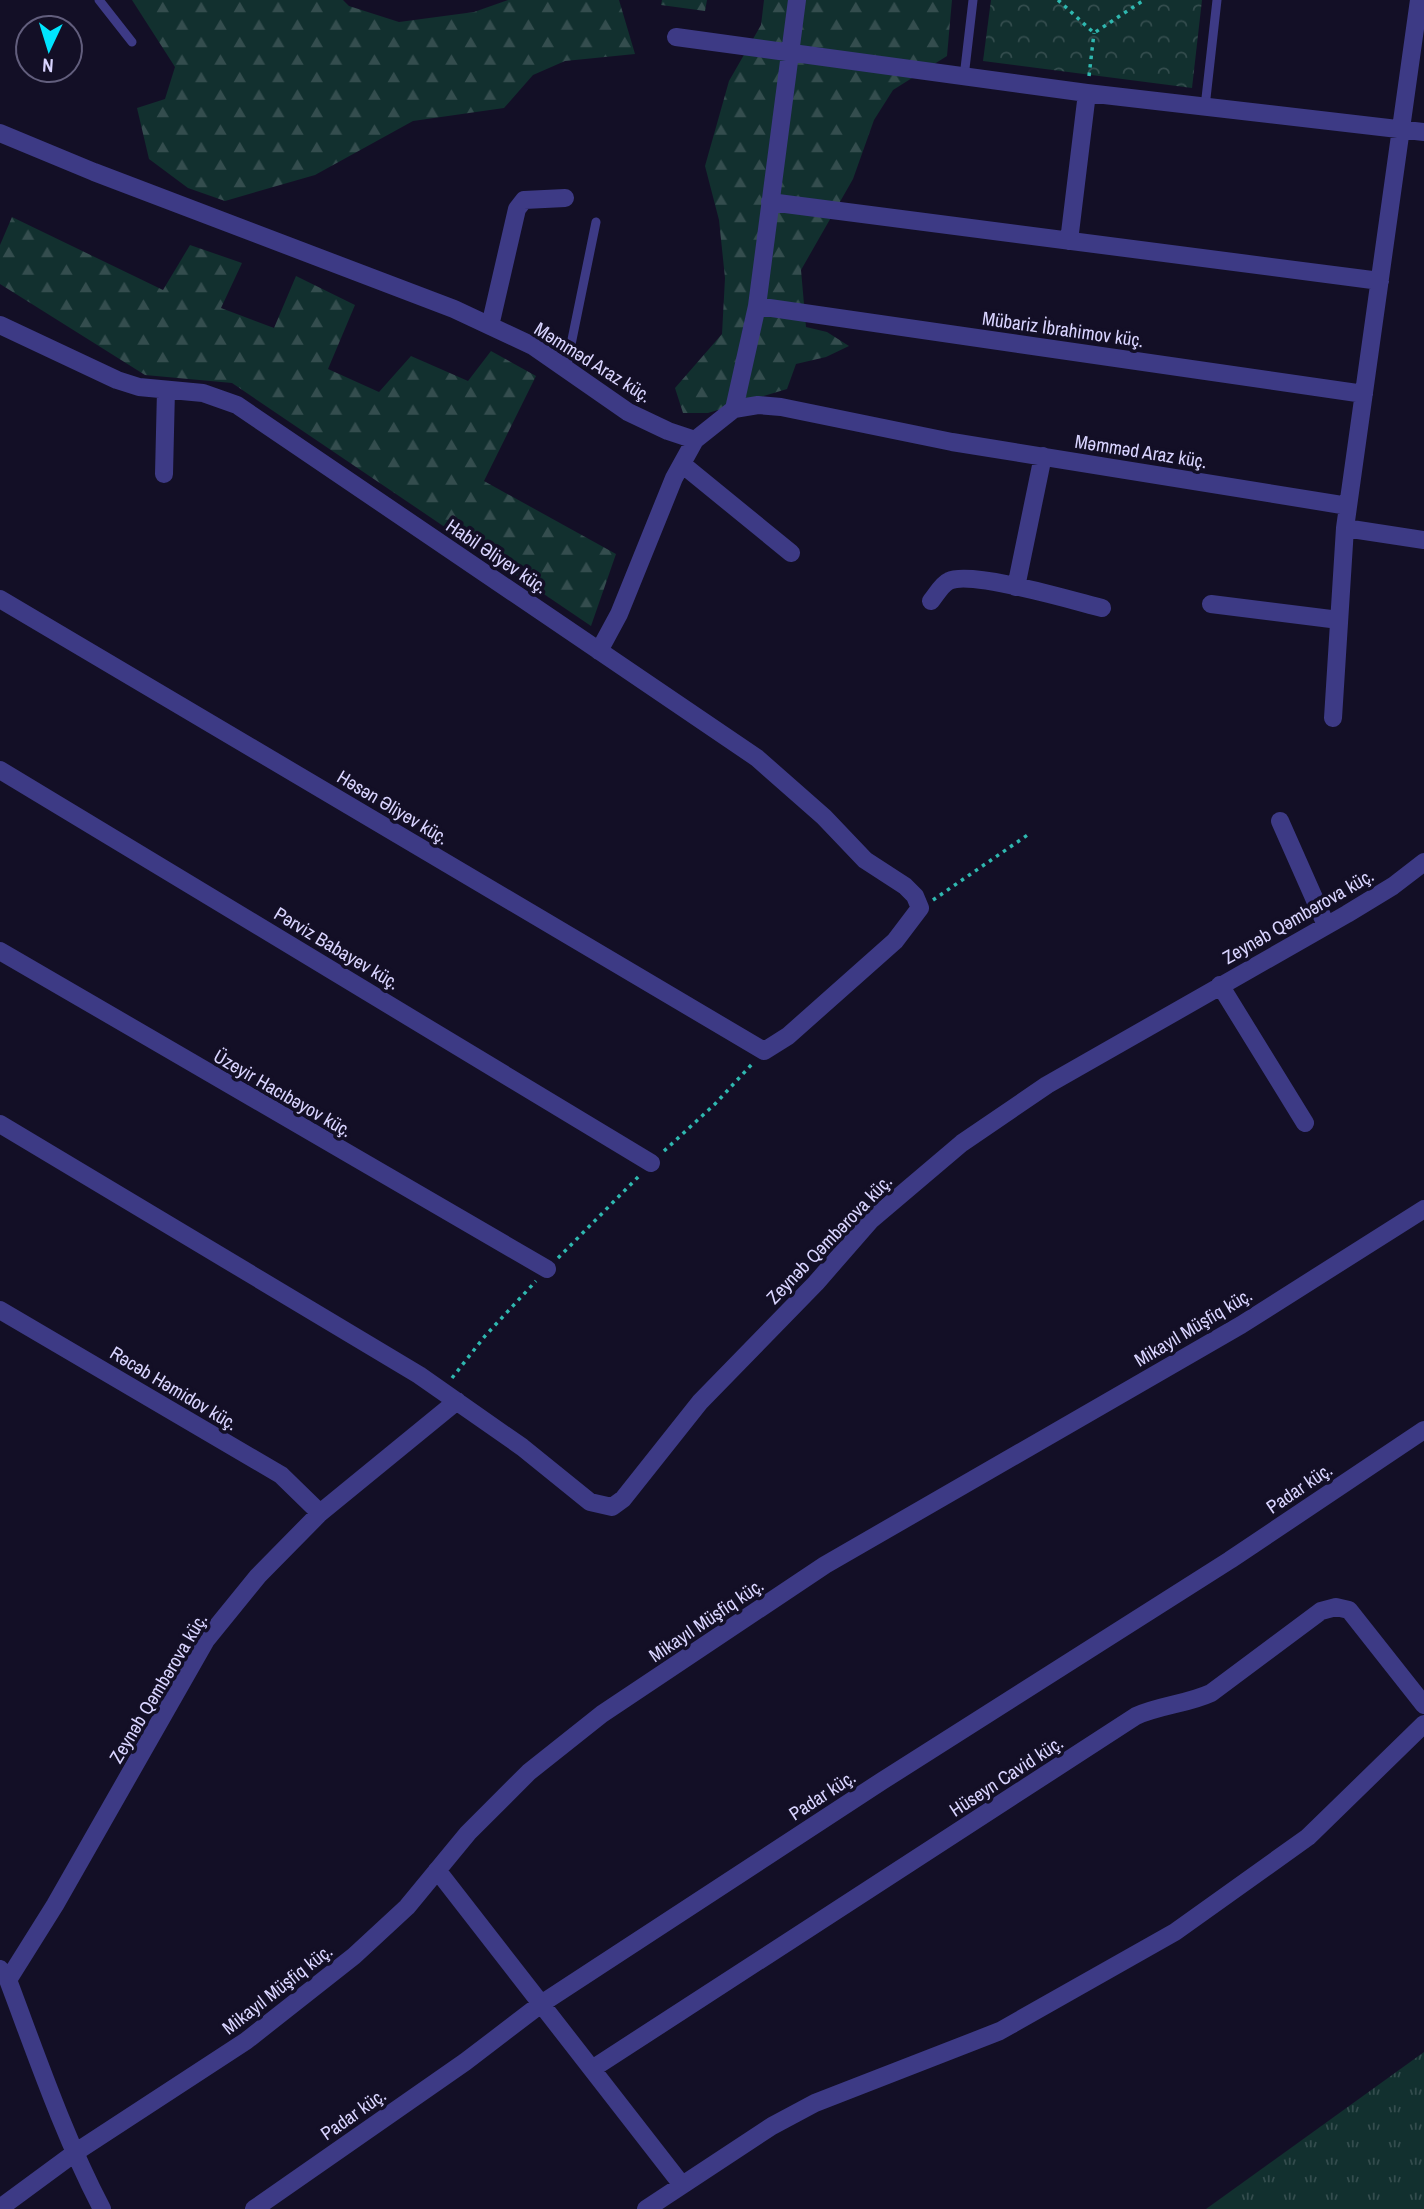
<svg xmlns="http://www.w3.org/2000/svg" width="1424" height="2209" font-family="'Archivo Narrow',sans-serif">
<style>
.grass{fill:url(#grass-tufts)}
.forest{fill:url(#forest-firs)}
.park{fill:url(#park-crowns)}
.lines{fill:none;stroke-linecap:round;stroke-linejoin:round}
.path{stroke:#2fb8b0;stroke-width:3.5;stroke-dasharray:3.5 5;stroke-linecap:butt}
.service{stroke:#3d3a85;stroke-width:9}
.minor{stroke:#3d3a85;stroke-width:18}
.labels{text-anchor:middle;stroke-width:7;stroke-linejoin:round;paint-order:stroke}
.street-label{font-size:19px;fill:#d9d4ff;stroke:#130f26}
</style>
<defs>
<pattern id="grass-tufts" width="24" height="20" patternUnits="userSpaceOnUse" patternTransform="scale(1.75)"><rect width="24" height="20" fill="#12302f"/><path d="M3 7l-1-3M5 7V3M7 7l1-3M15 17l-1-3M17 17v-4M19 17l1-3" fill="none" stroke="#344d4e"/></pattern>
<pattern id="forest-firs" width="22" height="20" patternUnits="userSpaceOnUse" patternTransform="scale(1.75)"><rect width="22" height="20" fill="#12302f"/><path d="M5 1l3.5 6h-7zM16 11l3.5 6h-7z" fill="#344d4e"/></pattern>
<pattern id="park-crowns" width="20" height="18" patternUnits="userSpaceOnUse" patternTransform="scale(1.75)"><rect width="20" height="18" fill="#12302f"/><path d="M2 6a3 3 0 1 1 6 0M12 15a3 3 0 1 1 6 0" fill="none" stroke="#344d4e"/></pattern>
</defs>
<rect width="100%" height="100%" fill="#130f26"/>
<path class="grass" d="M1424,2052V2209H1206Z"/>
<path class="forest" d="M132,0H343L349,6L399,22L474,12L508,0H619L635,54L565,61L533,75L504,108L413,121L315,175L225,201L188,188L149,159L137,108L165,99L175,67Z
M662,0H707L705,11L661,5Z
M764,0H952L947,56L893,90L874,120L853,179L801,270L806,327L827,332L849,346L826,357L796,364L787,389L708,413H683L675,388L722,334L725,278L719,220L705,166L729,81L761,25Z
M12,217L163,290L190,245L242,263L221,308L274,328L296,276L355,305L328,369L379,392L411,356L468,381L491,351L536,376L484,481L616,554L591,626L232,383L145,375L0,284V245Z"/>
<path class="park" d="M991,0H1202L1192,88L983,61Z"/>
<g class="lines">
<path class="path" d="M1058,0L1094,33L1144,0
M1089,76L1094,33
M933,900L1029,834
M664,1151L715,1104L753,1063
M558,1258L639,1176
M452,1378L485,1336L536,1281"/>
<path class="service" d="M99,0L132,42
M964,77L973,0
M1205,107L1217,0
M566,369L596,222"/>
<path class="minor" d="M676,37L1087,93L1424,132
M0,133L94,172L454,309L533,346L628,412L668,431L695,440L734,409L758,405L781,407L952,442L1348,506
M770,202L1380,281
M1069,241L1087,93
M757,306L1364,394
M0,325L117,380L139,387L203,393L237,405L757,758L824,817L865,860L905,886L915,896L920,908L895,941L788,1036L764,1051L0,599
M490,326L517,209L524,200L565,198
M734,409L757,306L797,0
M682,464L791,553
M164,474L166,390
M1345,528L1424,540
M1016,587L1043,456
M931,601C936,595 942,584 949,581C971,570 1074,601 1102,608
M1211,604L1339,620
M599,651L619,614L674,478L695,440
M1333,718L1345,528L1419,0
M0,770L651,1163
M1280,821L1326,925
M0,951L547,1269
M1220,985L1305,1123
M0,1124L419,1375L522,1447L590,1502L612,1507L623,1499L700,1402L816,1283L870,1221L962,1143L1047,1085L1347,914L1393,886L1424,862
M0,1310L281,1475L320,1513
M437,1870L682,2185
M0,1969L8,1980C37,2057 64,2136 102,2209
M8,1980L55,1905L206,1640L258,1576L320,1513L457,1401
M592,2069L1136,1716C1161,1705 1187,1704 1211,1693L1321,1611L1336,1607L1349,1610L1424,1705
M0,2208L76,2152L246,2041L354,1956L407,1907L468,1833L529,1772L602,1714L825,1565L1241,1325L1424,1209
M254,2209L465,2062L541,2004L882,1781L1230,1560L1424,1430
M646,2209L772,2126L815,2103L1000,2031L1175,1932L1308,1837L1424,1724"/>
</g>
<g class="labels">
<g class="street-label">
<text transform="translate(1063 329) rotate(8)" y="7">Mübariz İbrahimov küç.</text>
<text transform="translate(593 362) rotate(32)" y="7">Məmməd Araz küç.</text>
<text transform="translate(1141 451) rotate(9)" y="7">Məmməd Araz küç.</text>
<text transform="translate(497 556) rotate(34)" y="7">Habil Əliyev küç.</text>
<text transform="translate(393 807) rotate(31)" y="7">Həsən Əliyev küç.</text>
<text transform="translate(1298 916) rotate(-30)" y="7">Zeynəb Qəmbərova küç.</text>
<text transform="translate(337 948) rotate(31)" y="7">Pərviz Babayev küç.</text>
<text transform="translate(283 1093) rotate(30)" y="7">Üzeyir Hacıbəyov küç.</text>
<text transform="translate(829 1239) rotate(-46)" y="7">Zeynəb Qəmbərova küç.</text>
<text transform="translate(1193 1327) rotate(-31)" y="7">Mikayıl Müşfiq küç.</text>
<text transform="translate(174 1388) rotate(31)" y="7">Rəcəb Həmidov küç.</text>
<text transform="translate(1299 1488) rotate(-34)" y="7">Padar küç.</text>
<text transform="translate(706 1620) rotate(-34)" y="7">Mikayıl Müşfiq küç.</text>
<text transform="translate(158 1688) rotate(-59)" y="7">Zeynəb Qəmbərova küç.</text>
<text transform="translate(1006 1776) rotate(-33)" y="7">Hüseyn Cavid küç.</text>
<text transform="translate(822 1795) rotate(-33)" y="7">Padar küç.</text>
<text transform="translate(277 1989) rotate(-38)" y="7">Mikayıl Müşfiq küç.</text>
<text transform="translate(353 2114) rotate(-35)" y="7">Padar küç.</text>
</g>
</g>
<g transform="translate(49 49) rotate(184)"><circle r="33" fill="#130f26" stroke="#625e7d" stroke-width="2"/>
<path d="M0-5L12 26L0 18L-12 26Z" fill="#00e5ff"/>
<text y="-10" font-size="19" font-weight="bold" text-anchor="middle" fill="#d9d4ff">N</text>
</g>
</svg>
